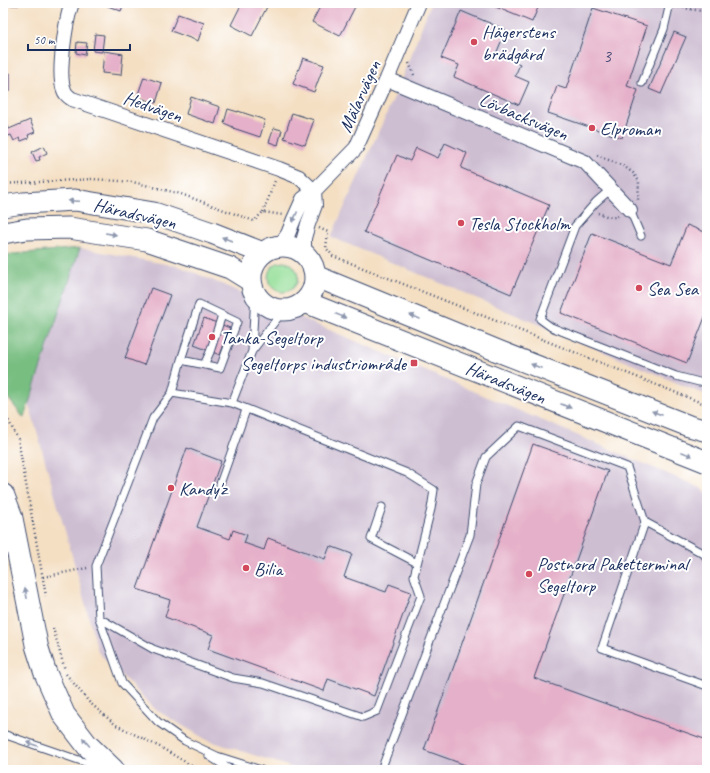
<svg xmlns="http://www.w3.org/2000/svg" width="710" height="773" font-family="Caveat,sans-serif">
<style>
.industrial{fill:#cdbed2}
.green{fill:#95df99;stroke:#58877c}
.forest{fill:#78be81;stroke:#4a7670}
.building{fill:#e5b0c9}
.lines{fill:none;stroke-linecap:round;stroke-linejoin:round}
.service-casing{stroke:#3c496d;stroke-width:9}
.minor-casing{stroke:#3c496d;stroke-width:16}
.secondary-casing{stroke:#3c496d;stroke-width:23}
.motorway-casing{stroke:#3c496d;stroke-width:24}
.path{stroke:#3c496d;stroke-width:2.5;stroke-dasharray:1 3;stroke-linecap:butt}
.service{stroke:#fff;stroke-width:7}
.minor{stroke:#fff;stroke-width:14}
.secondary{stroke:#fff;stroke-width:21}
.motorway{stroke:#fff;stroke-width:22}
.oneway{fill:#8d97ae}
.poi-dot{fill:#d1495b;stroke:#fff;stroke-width:1.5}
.labels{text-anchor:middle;stroke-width:4;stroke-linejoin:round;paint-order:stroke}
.number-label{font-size:17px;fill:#4e4f79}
.poi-label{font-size:19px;fill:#1b2f5e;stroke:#fff;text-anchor:start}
.street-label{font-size:19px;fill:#1b2f5e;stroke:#fff}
</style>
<rect width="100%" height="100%" fill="#fff"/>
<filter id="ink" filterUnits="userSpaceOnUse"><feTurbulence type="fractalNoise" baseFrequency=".025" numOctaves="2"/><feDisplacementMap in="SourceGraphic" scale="8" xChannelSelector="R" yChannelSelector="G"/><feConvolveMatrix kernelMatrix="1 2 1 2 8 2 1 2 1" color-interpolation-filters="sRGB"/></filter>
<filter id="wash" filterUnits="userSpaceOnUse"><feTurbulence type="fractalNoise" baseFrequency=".012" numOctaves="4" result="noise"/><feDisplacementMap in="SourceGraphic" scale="16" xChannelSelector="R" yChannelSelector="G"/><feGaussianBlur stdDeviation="0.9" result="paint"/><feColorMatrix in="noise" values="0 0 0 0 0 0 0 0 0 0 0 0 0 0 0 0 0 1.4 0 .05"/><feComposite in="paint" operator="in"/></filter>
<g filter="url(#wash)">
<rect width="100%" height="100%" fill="#f4dfc3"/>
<path class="industrial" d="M431,3H707V394L701,393L331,237L395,95Z
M80,248L181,267L701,488L707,493V770H300L207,740L156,710L98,652L77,573L29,404Z"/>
<path class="green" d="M268 277a15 15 0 1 1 30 0a15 15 0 1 1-30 0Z"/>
<path class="forest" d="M80,248L24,418L3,392V255Z"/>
<g id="blocks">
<path class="building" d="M3,3H19V5H3Z
M100,3H124L121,11Z
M242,3H269L252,36L231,25Z
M322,3H357L340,36L312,22Z
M486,3H540L532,22Z
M593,8L647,26L627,86L638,90L622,138L548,113L557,86L566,89Z
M461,11L506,30L496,54L520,64L515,76L529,82L519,105L454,77L459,65L441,58Z
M178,14L204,23L198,41L171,31Z
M674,32L686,37L661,94L649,89Z
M95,34L104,35L102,52L93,51Z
M77,42L87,43L85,55L76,53Z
M104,51L123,54L121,75L102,73Z
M303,58L324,65L314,92L293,84Z
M3,73H10V91H3Z
M144,77L162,83L156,103L137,97Z
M191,97L220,107L215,124L186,114Z
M228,109L238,112V111L265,120L260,137L233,128V127L224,123Z
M292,113L314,120L305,145L284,138Z
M4,117L9,129L30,120L35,132L28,135L29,138L21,141L20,138L14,141L11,135L3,138V118Z
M274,128L282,130L278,145L269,142Z
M445,143L467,153L461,168L549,205L511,294L364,232L397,155L410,161L416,148L438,158Z
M44,146L47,153L39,157L40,160L36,161L32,152Z
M687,225L707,233V312L687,363L561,313L592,233L671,264Z
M151,288L170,295L144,365L125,358Z
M204,318L230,328L220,355L194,345Z
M533,444L608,471L534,678L707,740V770H479L424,750Z
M187,448L221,461L197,527L230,539L233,530L247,535L244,543L264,550L268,538L325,559L330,546L352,554L344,577L386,592L389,584L411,592L374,696L328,679L324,691L208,649L213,635L165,617L170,600L137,589Z"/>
</g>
</g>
<g filter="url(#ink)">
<use href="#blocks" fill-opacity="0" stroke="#3c496d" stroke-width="1"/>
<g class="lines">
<defs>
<path id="service" d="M642,83L664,29L670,3
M611,189L596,202L575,226L540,319L551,327L676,376L699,382
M630,210L641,236
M252,351L255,293
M204,365L210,352L222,315
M172,393L181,360L199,304L237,322L220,368L181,360
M220,484L246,410
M382,507L371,539L417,563
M707,559L704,554L645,522L602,648L707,686
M99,618L153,649L233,678L263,683L363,717L377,711L421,596L414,576L431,509L434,490L407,473L232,403
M3,734L99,767
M209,756L231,770
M261,770L217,756L185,741L158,722L122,683L99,618L96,566L153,418L172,393L232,403L252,351L283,311
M381,770L470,535L476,484L486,457L519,426L627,467L645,522"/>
<path id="minor" d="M72,3C66,19 57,75 64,90C65,94 69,97 72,99L279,169L299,177L314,191
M387,79L585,162L630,210
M279,247L288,234L294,219L303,199L314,191L356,148L387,79L419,3
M304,254V238L308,224L315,205L314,191"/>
<path id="secondary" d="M3,206L23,203L75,200L154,213L212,233L263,253
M3,233L27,229L69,228L147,240L230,268L251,281
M251 278a32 32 0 1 1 64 0a32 32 0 1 1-64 0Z
M315,276L498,351L689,426L707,431
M305,302L707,462"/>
<path id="motorway" d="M3,495L11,516L37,647L45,672L64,715L87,745L113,770"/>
</defs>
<use href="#service" class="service-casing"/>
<use href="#minor" class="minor-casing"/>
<use href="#secondary" class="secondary-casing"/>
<use href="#motorway" class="motorway-casing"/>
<path class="path" d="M679,7L707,12
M409,63L414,75
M597,155L625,167L633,173L639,181L638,200
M3,184L92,179L133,182L181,194L254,221L263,212L283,215
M263,212L275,181
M598,213C604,215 612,219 618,216
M319,228L328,232L326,248L333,256L707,405
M3,410L18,439L46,596
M43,577L87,568
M53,628L65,670
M66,674L89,702L116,725L160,747L199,770"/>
<use href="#service" class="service"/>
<use href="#minor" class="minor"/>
<use href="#secondary" class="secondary"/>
<use href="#motorway" class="motorway"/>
</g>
<defs><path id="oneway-solid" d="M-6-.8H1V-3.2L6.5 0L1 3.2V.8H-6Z"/></defs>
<g class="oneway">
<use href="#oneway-solid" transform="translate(74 201) rotate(-178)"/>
<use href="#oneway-solid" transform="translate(295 217) rotate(114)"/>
<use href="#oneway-solid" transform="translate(111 234) rotate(9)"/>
<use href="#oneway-solid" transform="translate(227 239) rotate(-159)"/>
<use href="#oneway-solid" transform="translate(341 316) rotate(22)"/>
<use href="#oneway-solid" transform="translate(415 317) rotate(-157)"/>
<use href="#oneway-solid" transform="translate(536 366) rotate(-159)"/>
<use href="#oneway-solid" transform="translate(566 406) rotate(22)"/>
<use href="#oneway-solid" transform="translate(657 413) rotate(-159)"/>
<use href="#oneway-solid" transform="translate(687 454) rotate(22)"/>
<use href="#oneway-solid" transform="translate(26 593) rotate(-101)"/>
<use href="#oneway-solid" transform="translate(86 742) rotate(-130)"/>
<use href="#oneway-solid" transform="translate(32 744) rotate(-161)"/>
</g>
</g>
<g class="poi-dot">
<circle cx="474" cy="42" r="4"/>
<circle cx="592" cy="128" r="4"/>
<circle cx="461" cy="223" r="4"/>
<circle cx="639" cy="288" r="4"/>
<circle cx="212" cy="337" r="4"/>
<rect x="410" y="359" width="8" height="8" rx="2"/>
<circle cx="171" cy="488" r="4"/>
<circle cx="246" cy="568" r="4"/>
<circle cx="529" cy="574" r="4"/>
</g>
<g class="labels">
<g class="number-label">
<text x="607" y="62">3</text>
</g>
<g class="poi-label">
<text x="482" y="38">Hägerstens<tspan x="482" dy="22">brädgård</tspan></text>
<text x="600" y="135">Elproman</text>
<text x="469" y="230">Tesla Stockholm</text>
<text x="647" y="295">Sea Sea</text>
<text x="220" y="344">Tanka-Segeltorp</text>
<text x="406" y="370" text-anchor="end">Segeltorps industriområde</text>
<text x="179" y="495">Kandy'z</text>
<text x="537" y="570">Postnord Paketterminal<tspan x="537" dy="22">Segeltorp</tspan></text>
<text x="254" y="575">Bilia</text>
</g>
<g class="street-label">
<text transform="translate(359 96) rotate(-66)" y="7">Mälarvägen</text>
<text transform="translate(153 106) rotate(19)" y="7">Hedvägen</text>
<text transform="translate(524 116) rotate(23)" y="7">Lövbacksvägen</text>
<text transform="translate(135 213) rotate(13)" y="7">Häradsvägen</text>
<text transform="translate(506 382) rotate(22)" y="7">Häradsvägen</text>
</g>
</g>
<rect width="710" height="773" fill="none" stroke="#fff" stroke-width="16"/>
<path d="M28 44v6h102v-6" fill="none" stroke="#1b2f5e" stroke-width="2"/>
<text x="34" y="44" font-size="12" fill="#1b2f5e" stroke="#ffffff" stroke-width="3" paint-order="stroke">50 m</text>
</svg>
